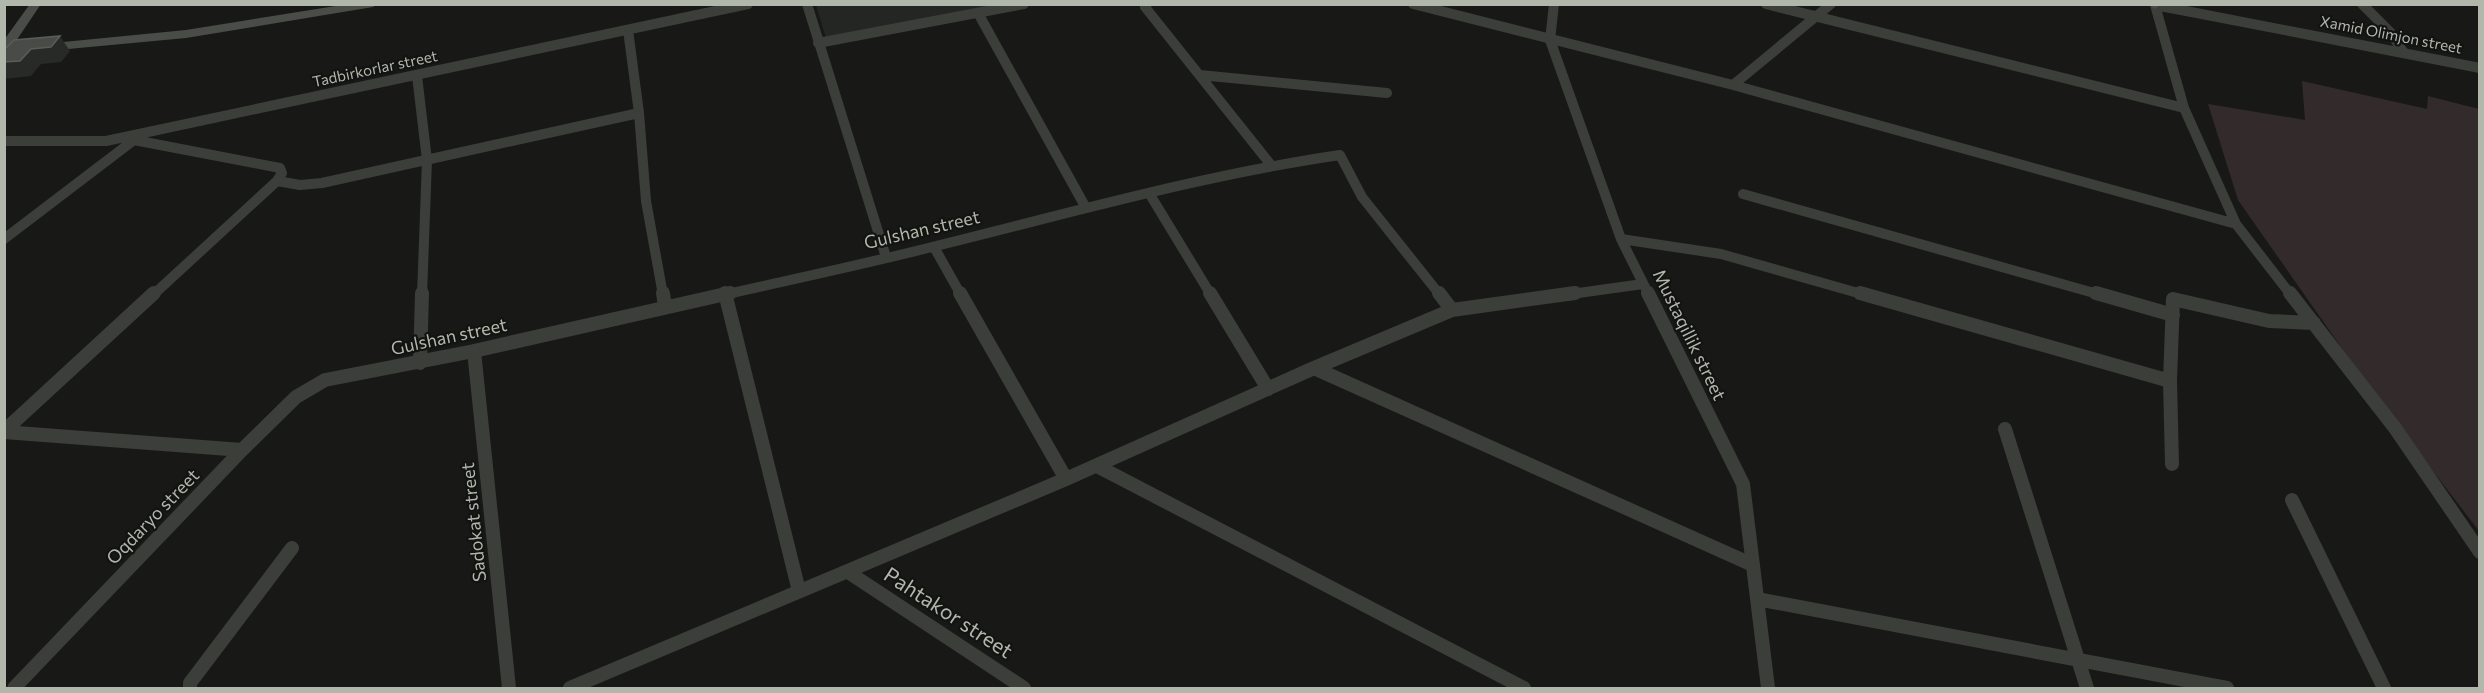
<svg xmlns="http://www.w3.org/2000/svg" width="2484" height="693" font-family="Commissioner,sans-serif">
<style>
.built{fill:#242624}
.green{fill:#332a2c}
.lines{fill:none;stroke-linecap:round;stroke-linejoin:round}
.street-far1{stroke:#3b3e39;stroke-width:10}
.street{stroke:#3b3e39;stroke-width:14}
.secondary{fill:#4a4d47;fill-rule:evenodd}
.shaded-wall{fill:#282a28}
.building{fill:#494b47;stroke:#595c57;stroke-width:1.5}
.labels{text-anchor:middle;stroke-width:4.5;stroke-linejoin:round;paint-order:stroke}
.far-street-label{font-size:15px;fill:#b2b7ab;stroke:#131412}
.street-label{font-size:18px;fill:#b2b7ab;stroke:#131412}
.near-street-label{font-size:21px;fill:#b2b7ab;stroke:#131412}
</style>
<rect width="100%" height="100%" fill="#181917"/>
<path class="built" d="M1006,4L826,38L816,5Z"/>
<path class="green" d="M2302,81L2427,109L2428,96L2479,109V531L2374,394L2238,200L2208,104L2305,120Z"/>
<g class="lines">
<path class="street-far1" d="M807,4L886,257
M1147,4L1145,7L1271,165
M1413,4L1733,85L2236,224
M1554,4L1550,40L1621,239L1649,295
M1766,4L2184,108
M2362,4L2390,32L2404,53
M978,13L1086,208
M628,30L639,113L646,201L663,295
M818,43L1024,4
M1200,75L1387,93
M417,76L427,160L422,295
M1733,85L1831,4
M134,140L280,168L282,173L277,181
M4,141H106L748,4
M1149,193L1211,295
M1743,194L2101,295
M4,239L134,140H128
M1621,239L1721,254L1865,295
M934,247L961,295
M153,295L277,181L300,185L322,183L639,113
M723,295C794,279 865,264 936,246C1070,213 1203,175 1340,155L1362,197L1440,295
M1564,295L1643,284
M2291,295L2236,224L2184,108L2155,5L2480,68"/>
<path class="street" d="M663,293L665,306
M725,293L799,591
M960,293L1066,479
M1210,293L1268,389
M1439,293L1452,310
M1648,293L1743,484L1768,688
M1860,293L2170,381
M2096,293L2173,315
M2290,293L2395,428L2480,552
M474,351L509,688
M420,363L422,293
M1314,368L1753,565
M2005,429L2087,688
M4,431L154,293
M4,432L242,450
M2172,464L2170,381L2173,299L2269,321L2314,323
M1097,466L1524,688
M2292,500L2384,688
M848,572L1024,688
M1757,599L2227,688
M14,688L242,450L296,397L325,380L474,351L730,293
M190,688V683L292,548
M570,688L1066,479L1314,368L1452,310L1575,293"/>
<path class="secondary" d="M30,4H41L12,47L186,30L348,4H378L373,7L186,38L4,55V40Z
M2161,4L2155,9L2149,5V4Z"/>
</g>
<path class="shaded-wall" d="M60,36L70,51L61,62L41,64L31,76L4,79V62L31,49Z"/>
<path class="building" d="M60,36L51,47L31,49L20,61L4,62V50L14,40Z"/>
<g class="labels">
<g class="far-street-label">
<text transform="translate(2391 35) rotate(11)" y="5">Xamid Olimjon street</text>
<text transform="translate(375 69) rotate(-12)" y="5">Tadbirkorlar street</text>
</g>
<g class="street-label">
<text transform="translate(922 230) rotate(-13)" y="6">Gulshan street</text>
<text transform="translate(1689 335) rotate(64)" y="6">Mustaqillik street</text>
<text transform="translate(449 337) rotate(-12)" y="6">Gulshan street</text>
<text transform="translate(153 517) rotate(-46)" y="6">Oqdaryo street</text>
<text transform="translate(474 522) rotate(-96)" y="6">Sadokat street</text>
</g>
<g class="near-street-label">
<text transform="translate(948 613) rotate(33)" y="7">Pahtakor street</text>
</g>
</g>
<rect width="2484" height="693" fill="none" stroke="#b2b7ab" stroke-width="12"/>
</svg>
